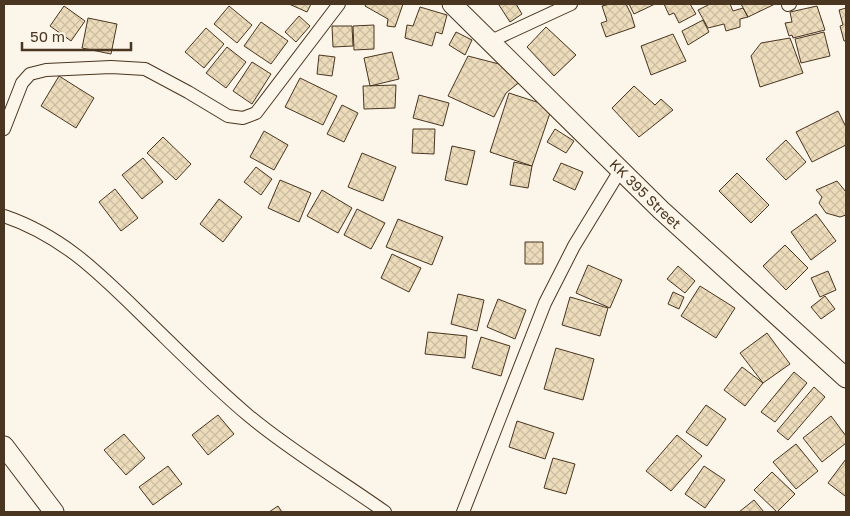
<svg xmlns="http://www.w3.org/2000/svg" width="850" height="516" font-family="'Golos Text',sans-serif">
<style>
.building{fill:url(#building-cross-hatch);stroke:#4a3520}
.lines{fill:none;stroke-linecap:round;stroke-linejoin:round}
.street-casing{stroke:#4a3520;stroke-width:14}
.secondary-casing{stroke:#4a3520;stroke-width:21}
.street{stroke:#fbf6e9;stroke-width:12}
.secondary{stroke:#fbf6e9;stroke-width:19}
.labels{text-anchor:middle;stroke-width:4;stroke-linejoin:round;paint-order:stroke}
.street-label{font-size:14px;fill:#4a3520;stroke:#fbf6e9}
</style>
<defs>
<pattern id="building-cross-hatch" width="8" height="8" patternUnits="userSpaceOnUse" patternTransform="scale(1.25)"><rect width="8" height="8" fill="#ecdcbc"/><path d="M0 0l8 8M0 8l8-8" fill="none" stroke="#ccbda1"/></pattern>
</defs>
<rect width="100%" height="100%" fill="#fbf6e9"/>
<path class="building" d="M289,4H311L307,12Z
M366,4H403L395,27L387,26L388,19L365,6Z
M501,4H516L522,14L510,22L499,5Z
M610,4H626L631,14L635,27L606,37L601,23L607,21L602,6Z
M629,4H655L634,14Z
M664,4H690L696,14L679,23L674,13L669,15Z
M710,4H730L733,11L743,8L748,17L740,19V27L726,31L724,24L708,28L698,10Z
M741,4H775L748,17Z
M64,6L85,21L71,41L50,26Z
M229,6L252,25L237,43L214,24Z
M817,6L825,30L793,38L792,35L789,36L785,23L792,22L790,12Z
M420,7L447,15L442,34L436,32L432,46L405,38L407,25L413,26Z
M846,8V41H844L840,26L843,25L839,10Z
M299,16L310,26L296,42L285,32Z
M88,18L117,24L111,54L82,48Z
M703,20L709,32L688,45L682,31Z
M261,22L288,41L271,64L244,46Z
M374,25V49L354,50L353,26Z
M332,26H352L353,46L333,47Z
M546,27L576,55L554,76L527,47Z
M206,28L224,44L204,68L185,52Z
M456,32L472,40L465,55L449,45Z
M824,32L830,56L801,63L795,39Z
M673,34L686,61L651,75L641,46Z
M790,38L803,73L760,87L751,56L761,43Z
M227,47L246,62L226,88L206,73Z
M392,52L399,79L370,86L364,58Z
M319,55L335,57L332,76L317,74Z
M468,56L499,64L521,81L506,93L494,117L448,96Z
M252,62L271,74L252,104L233,91Z
M59,76L94,98L76,128L41,106Z
M300,78L337,96L323,125L285,107Z
M396,85L395,108L364,109L363,86Z
M634,86L655,105L661,99L673,110L639,137L612,108Z
M509,93L552,107L532,166L490,152Z
M419,95L449,103L443,126L413,118Z
M342,105L358,113L344,142L327,134Z
M838,111L846,127V145L812,162L796,132Z
M413,129H435L434,154L412,153Z
M555,129L574,141L566,153L547,142Z
M264,131L288,145L274,170L250,157Z
M163,137L191,164L176,180L147,153Z
M786,140L806,162L786,180L766,159Z
M452,146L475,151L467,185L445,180Z
M362,153L396,167L383,201L348,187Z
M143,158L163,182L142,199L122,175Z
M514,162L532,166L528,188L510,185Z
M561,163L583,172L575,190L553,180Z
M256,167L272,179L261,195L244,182Z
M737,173L769,205L751,223L719,191Z
M280,180L311,193L299,222L268,208Z
M837,181L846,192V215L840,217L826,213L819,203L822,197L816,190Z
M115,189L138,218L121,231L99,202Z
M322,190L352,208L338,233L307,216Z
M219,199L242,217L223,242L200,224Z
M357,209L385,223L371,249L344,235Z
M816,214L836,241L811,260L791,232Z
M398,219L443,237L432,265L386,247Z
M525,242H543V264H525Z
M785,245L808,268L786,290L763,266Z
M392,254L421,268L409,292L381,278Z
M588,265L622,280L610,308L576,293Z
M678,266L695,281L685,293L667,279Z
M828,271L836,290L820,297L811,278Z
M700,286L735,308L716,338L681,316Z
M673,292L684,297L679,309L668,304Z
M458,294L484,300L477,331L451,324Z
M825,296L835,309L821,319L811,307Z
M570,297L608,308L600,336L562,325Z
M498,299L526,310L515,339L487,327Z
M428,332L467,336L465,358L425,354Z
M767,333L790,364L763,383L740,353Z
M481,337L510,346L501,376L472,368Z
M556,348L594,359L583,400L544,389Z
M742,367L763,383L745,406L724,390Z
M794,372L807,383L775,422L761,412Z
M814,387L825,397L788,440L777,431Z
M706,405L726,419L707,446L686,432Z
M218,415L234,434L208,455L192,435Z
M831,416L846,436V443L822,462L803,438Z
M517,421L554,433L545,459L509,447Z
M124,434L145,458L126,475L104,450Z
M677,435L702,456L671,491L646,471Z
M796,444L818,471L796,489L773,462Z
M553,458L575,464L566,494L544,488Z
M846,459V495L845,496L828,483Z
M168,466L182,484L153,505L139,487Z
M704,466L725,480L705,508L685,494Z
M772,472L795,494L777,512L754,490Z
M754,500L764,512H739Z
M278,506L282,512H269Z"/>
<g class="lines">
<defs>
<path id="street" d="M788,5L790,4
M491,41L571,4
M4,129L22,83L30,74L46,70L111,67L145,69L188,92L228,116L243,118L256,113L339,4
M4,216C63,236 100,274 144,317C178,350 212,385 249,416C291,451 340,480 385,512
M463,512L545,303L574,246L621,169"/>
<g id="secondary">
<path id="s1" d="M452,4L661,210L846,378"/>
<path d="M4,446L54,512"/>
</g>
</defs>
<use href="#street" class="street-casing"/>
<use href="#secondary" class="secondary-casing"/>
<use href="#street" class="street"/>
<use href="#secondary" class="secondary"/>
</g>
<g class="labels">
<g class="street-label">
<text dy="5" stroke="none"><textPath href="#s1" startOffset="271">KK 395 Street</textPath></text>
</g>
</g>
<rect width="850" height="516" fill="none" stroke="#4a3520" stroke-width="10"/>
<path d="M22 42v8h109v-8" fill="none" stroke="#4a3520" stroke-width="2.5"/>
<text x="30" y="42" font-size="15" fill="#4a3520" stroke="#fbf6e9" stroke-width="4" paint-order="stroke">50 m</text>
</svg>
